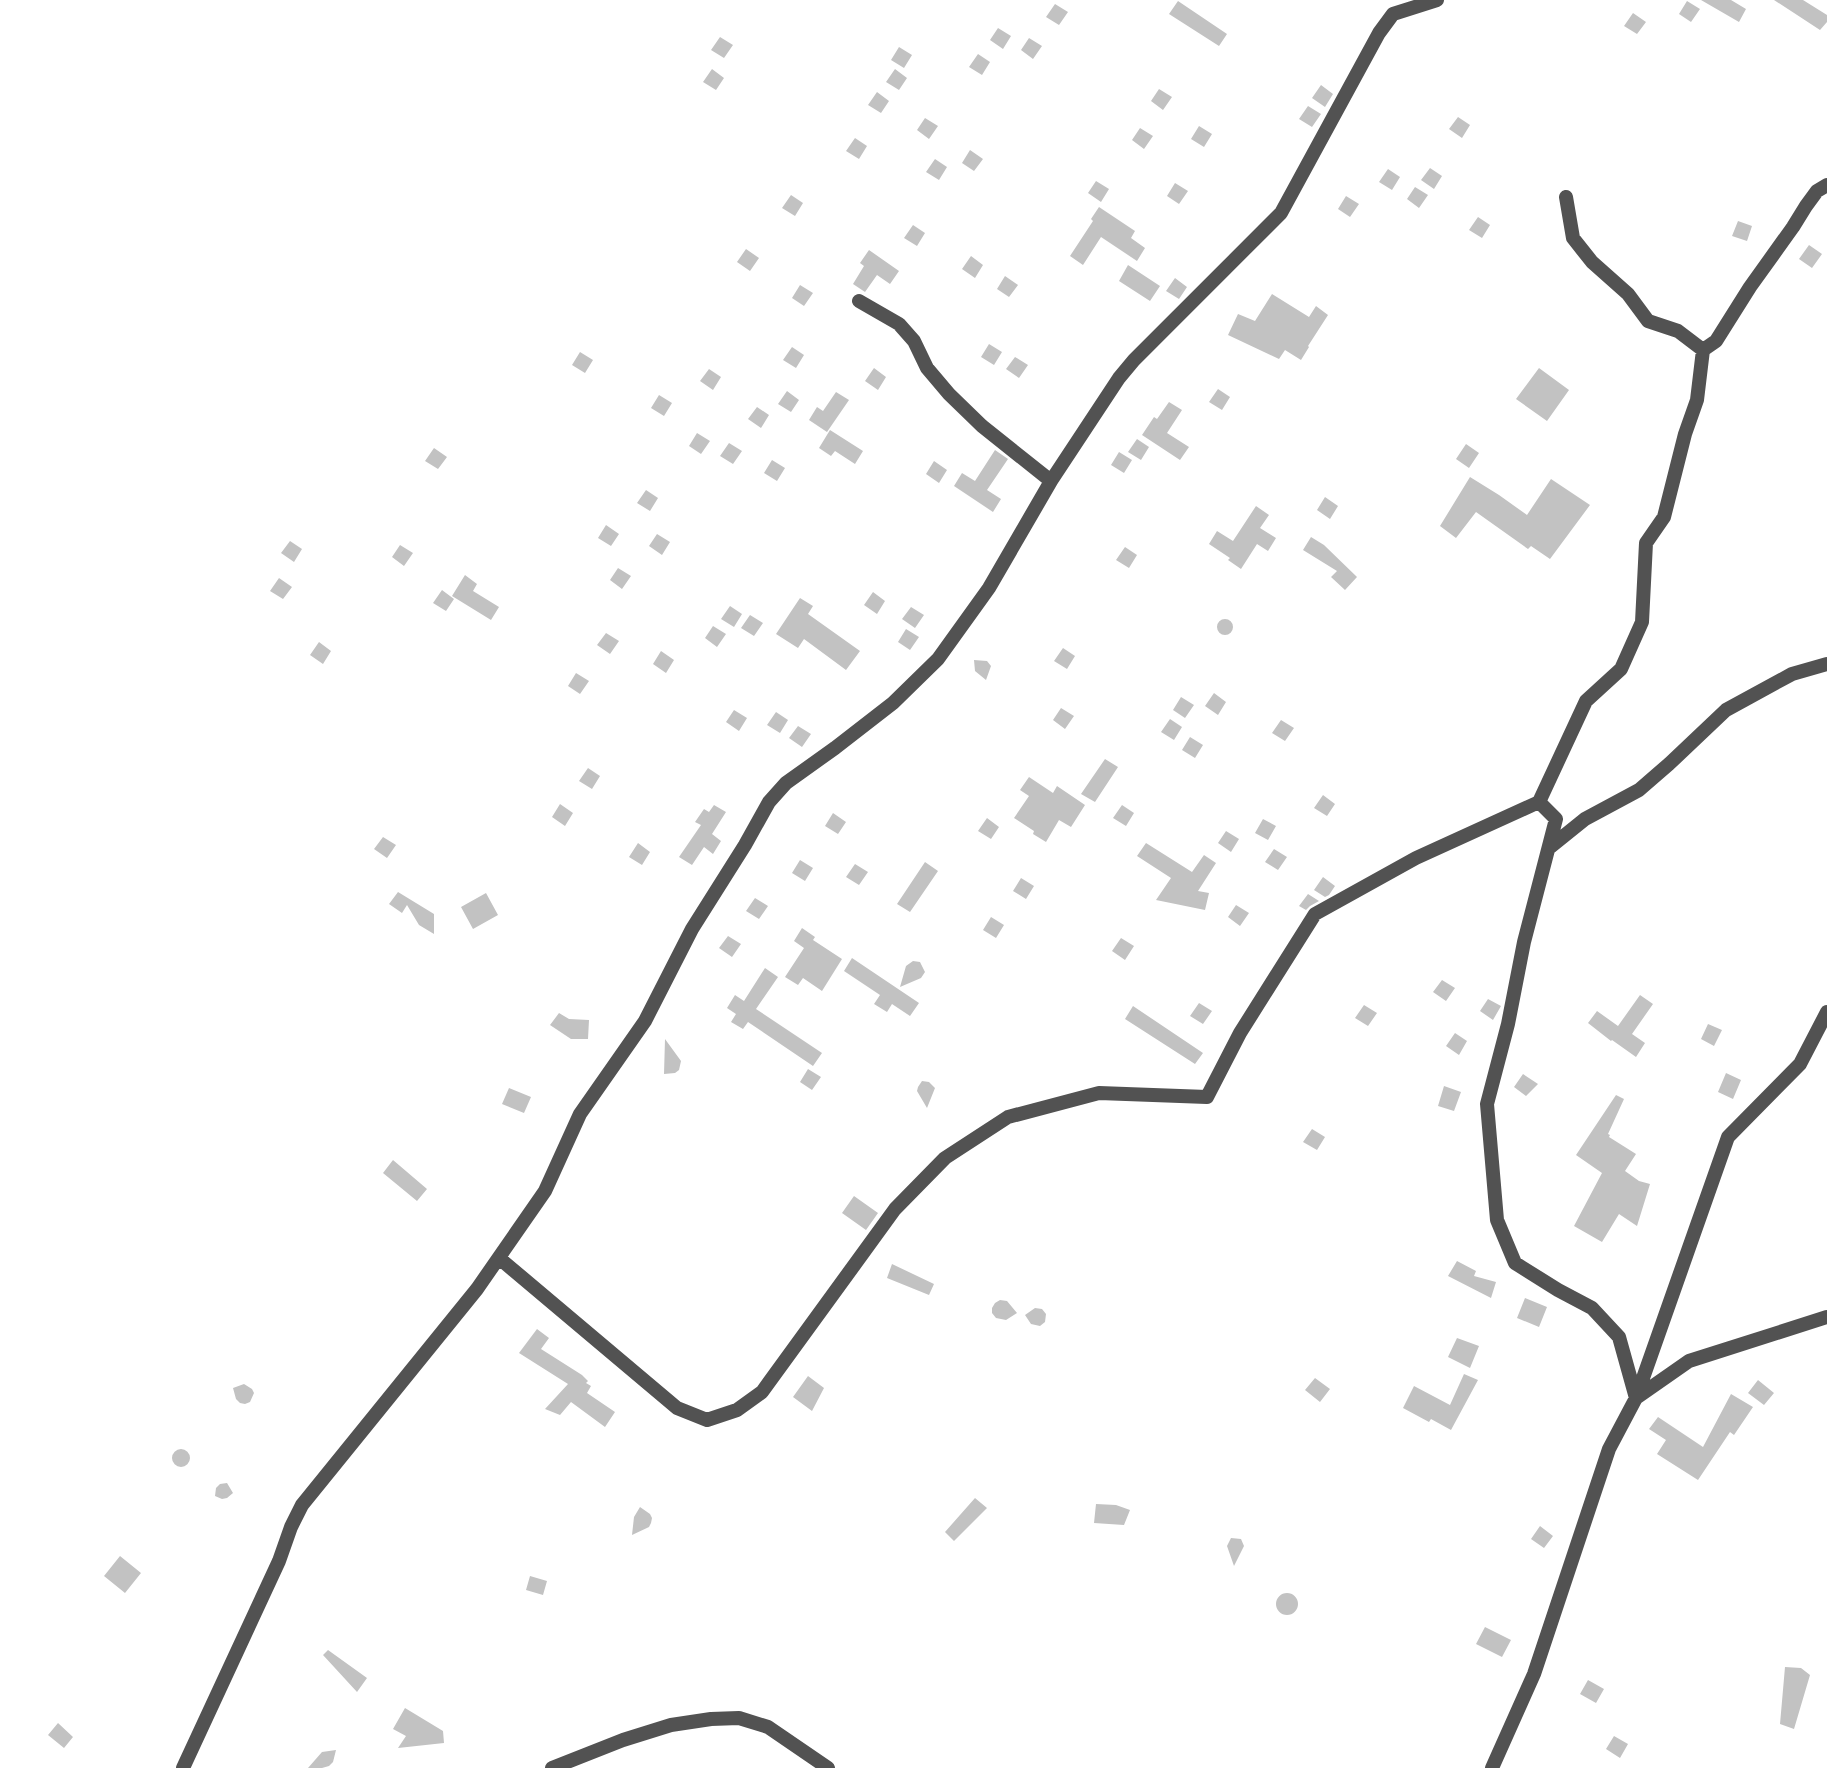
<svg xmlns="http://www.w3.org/2000/svg" width="1827" height="1768" font-family="'Work Sans',sans-serif">
<style>
.building{fill:#c2c2c2}
.lines{fill:none;stroke-linecap:round;stroke-linejoin:round}
.minor{stroke:#525252;stroke-width:14}
</style>
<rect width="100%" height="100%" fill="#fff"/>
<path class="building" d="M1701,0H1731L1746,9L1739,22Z
M1774,0H1803L1827,15V22L1820,30Z
M1178,1L1227,34L1219,46L1169,14Z
M1687,1L1700,9L1691,22L1679,14Z
M1055,4L1068,12L1059,25L1046,17Z
M1633,13L1646,22L1637,34L1624,26Z
M998,28L1011,36L1003,49L990,40Z
M720,37L733,45L724,58L711,50Z
M1029,38L1042,46L1033,59L1021,50Z
M899,47L912,55L904,68L891,60Z
M978,54L990,62L982,75L969,67Z
M712,69L724,78L716,90L703,82Z
M895,69L907,78L899,90L886,82Z
M1321,85L1333,94L1325,107L1312,98Z
M1159,89L1172,97L1163,110L1151,101Z
M877,92L889,101L881,113L868,105Z
M1308,106L1321,114L1312,127L1299,119Z
M1458,117L1470,125L1462,138L1449,129Z
M925,118L938,126L929,139L917,130Z
M1199,126L1212,134L1204,147L1191,139Z
M1140,128L1153,136L1144,149L1132,140Z
M855,138L867,146L859,159L846,151Z
M970,150L983,159L974,171L962,163Z
M935,159L947,167L939,180L926,172Z
M1430,168L1442,176L1434,189L1421,180Z
M1388,169L1400,177L1392,190L1379,182Z
M1096,181L1109,189L1101,202L1088,193Z
M1175,183L1188,191L1179,204L1167,196Z
M1415,187L1428,195L1419,208L1407,199Z
M791,195L803,203L795,216L782,208Z
M1346,196L1359,204L1350,217L1338,209Z
M1099,207L1135,231L1131,238L1145,248L1137,261L1101,237L1083,265L1070,256L1093,221L1091,219Z
M1478,217L1490,225L1482,238L1469,230Z
M1738,221L1752,226L1747,241L1732,236Z
M913,225L925,233L917,246L904,238Z
M1809,245L1822,254L1812,268L1799,259Z
M746,249L759,258L750,271L737,262Z
M869,250L899,271L890,284L877,275L865,292L853,284L864,266L860,263Z
M971,256L983,265L975,278L962,269Z
M1128,265L1160,286L1150,301L1119,281Z
M1005,276L1018,285L1009,297L997,289Z
M1175,278L1187,287L1179,299L1166,291Z
M800,285L813,293L804,306L792,298Z
M1272,294L1309,317L1316,306L1328,315L1308,346L1309,347L1301,360L1285,350L1279,359L1228,335L1238,314L1255,321Z
M989,344L1002,352L994,365L981,357Z
M792,347L804,355L796,368L783,360Z
M580,352L593,360L585,373L572,365Z
M1015,357L1028,365L1019,378L1006,369Z
M874,368L886,377L878,390L865,381Z
M1539,368L1569,390L1547,421L1516,399Z
M709,369L721,377L713,390L700,381Z
M1218,389L1230,397L1222,410L1209,402Z
M787,391L799,400L791,412L778,404Z
M836,392L849,400L827,432L809,420L817,407L823,411Z
M659,395L672,403L664,416L651,408Z
M1169,402L1182,410L1167,433L1189,447L1180,460L1142,435L1154,417L1157,419Z
M757,407L769,415L761,428L748,419Z
M830,430L863,451L855,464L835,451L831,456L819,448Z
M697,433L710,441L701,454L689,446Z
M1137,439L1149,447L1141,460L1128,452Z
M729,443L742,451L733,464L720,456Z
M1466,444L1479,453L1469,468L1456,459Z
M434,448L447,457L438,469L425,461Z
M995,450L1008,459L987,490L1001,499L993,512L954,486L962,473L975,481Z
M1119,452L1132,460L1124,473L1111,465Z
M772,460L785,468L777,481L764,473Z
M934,461L947,470L939,483L926,474Z
M1470,477L1499,495L1527,515L1551,479L1590,505L1550,559L1531,546L1528,549L1476,512L1456,538L1440,526Z
M646,490L658,498L650,511L637,503Z
M1325,497L1338,506L1330,519L1317,510Z
M1256,506L1269,515L1260,528L1276,538L1268,551L1257,544L1241,569L1228,560L1230,558L1209,544L1217,531L1233,541Z
M606,525L619,534L611,546L598,538Z
M657,534L670,542L662,555L649,546Z
M1311,537L1324,545L1357,577L1345,590L1331,577L1337,571L1303,550Z
M290,541L302,549L294,562L281,553Z
M400,545L413,553L404,566L392,557Z
M1125,547L1137,555L1129,568L1116,560Z
M618,568L631,576L622,589L610,580Z
M465,575L477,584L473,591L499,607L491,620L452,596Z
M279,578L292,587L283,599L270,591Z
M442,590L454,599L446,611L433,603Z
M873,592L885,601L877,614L864,605Z
M800,598L813,606L808,614L860,651L846,670L804,639L798,648L776,634Z
M730,606L742,614L734,627L721,619Z
M911,607L924,615L915,628L902,619Z
M750,615L763,623L754,636L741,628Z
M1217 627a8 8 0 1 1 16 0a8 8 0 1 1-16 0Z
M713,626L726,634L717,647L705,638Z
M906,629L919,637L910,650L898,642Z
M606,633L619,641L610,654L597,645Z
M319,642L331,651L323,664L310,655Z
M1063,648L1075,656L1067,669L1054,661Z
M661,651L674,660L666,673L653,664Z
M974,660L987,661L991,666L986,680L975,671Z
M576,673L589,681L580,694L568,686Z
M1214,693L1226,702L1218,715L1205,706Z
M1181,697L1194,705L1185,718L1173,710Z
M1061,708L1074,716L1065,729L1053,720Z
M734,710L747,718L739,731L726,722Z
M776,712L788,720L780,733L767,725Z
M1170,719L1182,727L1174,740L1161,732Z
M1281,720L1294,728L1285,741L1272,733Z
M798,726L811,734L802,747L789,738Z
M1190,737L1203,745L1195,758L1182,750Z
M1105,759L1118,767L1095,802L1081,794Z
M588,768L600,776L592,789L579,781Z
M1029,777L1053,793L1057,786L1085,805L1071,827L1059,820L1046,842L1033,834L1034,831L1014,818L1029,796L1020,790Z
M1323,795L1335,804L1327,816L1314,808Z
M560,804L573,813L565,826L552,817Z
M714,805L726,812L712,834L721,841L713,854L704,847L692,865L679,857L701,825L695,822L704,809L709,812Z
M1122,805L1134,813L1126,826L1113,818Z
M833,813L846,822L838,834L825,826Z
M987,818L999,827L991,839L978,831Z
M1263,819L1276,826L1268,840L1255,833Z
M1226,831L1239,839L1231,852L1218,843Z
M383,837L396,845L387,858L374,849Z
M638,843L650,852L642,865L629,857Z
M1146,843L1192,872L1204,855L1216,863L1198,891L1209,893L1205,910L1156,900L1171,878L1137,856Z
M1274,849L1287,857L1278,870L1265,862Z
M800,860L813,868L805,881L792,873Z
M925,862L938,871L910,912L897,904Z
M855,864L868,872L859,885L846,877Z
M1323,877L1335,886L1329,895L1325,897L1314,890Z
M1021,878L1034,886L1026,899L1013,891Z
M398,892L434,914V934L419,925L407,905L402,913L389,904Z
M486,893L498,915L473,929L461,907Z
M1308,894L1319,901L1310,906L1306,910L1299,906Z
M755,898L768,906L759,919L746,911Z
M1236,905L1249,913L1240,926L1228,917Z
M991,917L1004,925L996,938L983,930Z
M802,928L815,937L813,940L842,959L822,991L803,978L798,985L785,977L804,948L794,941Z
M728,936L741,944L732,957L719,948Z
M1121,938L1134,946L1125,960L1112,951Z
M852,958L919,1003L910,1016L892,1004L887,1012L874,1004L880,995L844,971Z
M913,961L920,962L925,972L921,978L900,987L906,966Z
M765,968L778,977L756,1009L822,1053L813,1066L748,1022L743,1029L731,1022L736,1014L727,1008L735,995L744,1001Z
M1442,980L1455,988L1446,1001L1433,992Z
M1640,995L1653,1004L1632,1034L1645,1043L1636,1057L1612,1040L1611,1041L1588,1023L1597,1011L1618,1026Z
M1488,999L1501,1006L1493,1020L1480,1011Z
M1199,1003L1212,1011L1203,1024L1190,1016Z
M1364,1005L1377,1013L1368,1026L1355,1018Z
M1133,1006L1203,1053L1195,1064L1125,1019Z
M559,1013L569,1019L589,1020L588,1039H571L550,1025Z
M1708,1024L1722,1030L1714,1046L1701,1039Z
M1455,1033L1467,1041L1459,1055L1446,1046Z
M665,1039L681,1061L679,1070L675,1073L664,1074Z
M808,1069L821,1077L812,1090L800,1082Z
M1726,1073L1741,1080L1733,1099L1718,1092Z
M1523,1074L1538,1084L1526,1096L1514,1087Z
M922,1081L929,1082L935,1088L927,1108L917,1091L918,1087Z
M1444,1086L1461,1092L1454,1111L1438,1106Z
M509,1088L531,1097L524,1113L502,1104Z
M1616,1095L1624,1099L1608,1134L1610,1135L1609,1137L1636,1154L1625,1171L1639,1181L1650,1184L1637,1226L1619,1214L1602,1242L1574,1226L1602,1173L1576,1155Z
M1312,1129L1325,1137L1317,1150L1303,1142Z
M393,1160L427,1189L417,1201L383,1173Z
M854,1196L878,1213L866,1230L842,1213Z
M1457,1261L1476,1271L1474,1276L1496,1282L1491,1298L1448,1276Z
M892,1264L934,1284L929,1295L887,1278Z
M1525,1298L1547,1307L1539,1327L1517,1318Z
M1000,1300L1007,1301L1017,1313L1006,1320L996,1318L992,1313V1308L995,1303Z
M1035,1308L1042,1309L1046,1314L1045,1322L1040,1326L1031,1324L1025,1315Z
M537,1329L549,1338L541,1349L582,1375L588,1381L586,1383L591,1386L587,1393L615,1412L605,1427L571,1402L560,1415L545,1409L568,1384L519,1353Z
M1457,1338L1479,1346L1470,1368L1448,1357Z
M1464,1374L1478,1380L1451,1430L1431,1419L1429,1422L1403,1408L1414,1386L1450,1405Z
M808,1376L824,1388L812,1411L793,1397Z
M1315,1378L1330,1389L1320,1402L1305,1390Z
M1758,1380L1774,1393L1764,1405L1748,1393Z
M244,1384L252,1389L254,1393L250,1402L245,1404L240,1403L236,1399L233,1388Z
M1731,1394L1753,1407L1734,1435L1730,1432L1698,1480L1657,1454L1666,1440L1649,1429L1658,1417L1703,1447Z
M172 1458a9 9 0 1 1 18 0a9 9 0 1 1-18 0Z
M227,1483L233,1493L227,1498L222,1499L215,1496L216,1488L220,1484Z
M975,1498L987,1508L954,1541L945,1532Z
M1096,1504L1116,1505L1130,1510L1124,1525L1094,1523Z
M640,1507L650,1514L652,1518L651,1523L649,1527L632,1535L634,1517Z
M1540,1526L1553,1536L1544,1548L1531,1539Z
M1231,1538L1241,1539L1244,1546L1234,1566L1227,1546Z
M120,1556L141,1573L125,1593L104,1576Z
M530,1576L547,1581L543,1595L526,1590Z
M1276 1604a11 11 0 1 1 22 0a11 11 0 1 1-22 0Z
M1485,1627L1511,1640L1502,1657L1476,1644Z
M328,1650L367,1678L357,1692L323,1655Z
M1785,1667L1801,1668L1810,1675L1794,1729L1780,1724Z
M1588,1680L1604,1689L1596,1703L1580,1694Z
M405,1708L443,1731L444,1743L398,1748L406,1736L393,1729Z
M58,1723L73,1737L64,1748L48,1735Z
M1614,1736L1628,1744L1620,1758L1606,1749Z
M336,1750L333,1762L329,1766L322,1768H308L322,1752Z"/>
<g class="lines">
<path class="minor" d="M1566,197L1573,238L1592,262L1628,294L1648,321L1678,331L1703,350
M859,301L899,324L914,341L927,368L949,394L982,426L1051,481
M1549,848L1585,819L1639,790L1669,764L1726,710L1792,674L1827,664
M499,1258L677,1408L707,1420L737,1410L762,1392L895,1209L945,1158L1008,1117L1099,1093L1207,1097L1240,1033L1315,914L1416,858L1539,802
M1636,1398L1619,1337L1592,1308L1558,1290L1515,1263L1497,1220L1487,1104L1508,1024L1524,942L1556,819L1539,802L1586,701L1621,669L1642,622L1646,543L1664,517L1685,434L1697,400L1703,350L1716,341L1750,287L1793,227L1806,206L1817,191L1827,185
M1636,1398L1728,1137L1800,1064L1827,1012
M183,1768L279,1561L291,1527L302,1505L477,1289L545,1191L580,1114L645,1021L692,929L745,845L769,802L786,783L835,748L893,703L938,659L989,588L1051,481L1119,378L1134,360L1281,213L1379,33L1393,14L1437,0
M552,1768L623,1740L671,1725L711,1719L739,1718L768,1727L828,1768
M1492,1768L1534,1674L1609,1449L1636,1398L1689,1361L1827,1317"/>
</g>
</svg>
